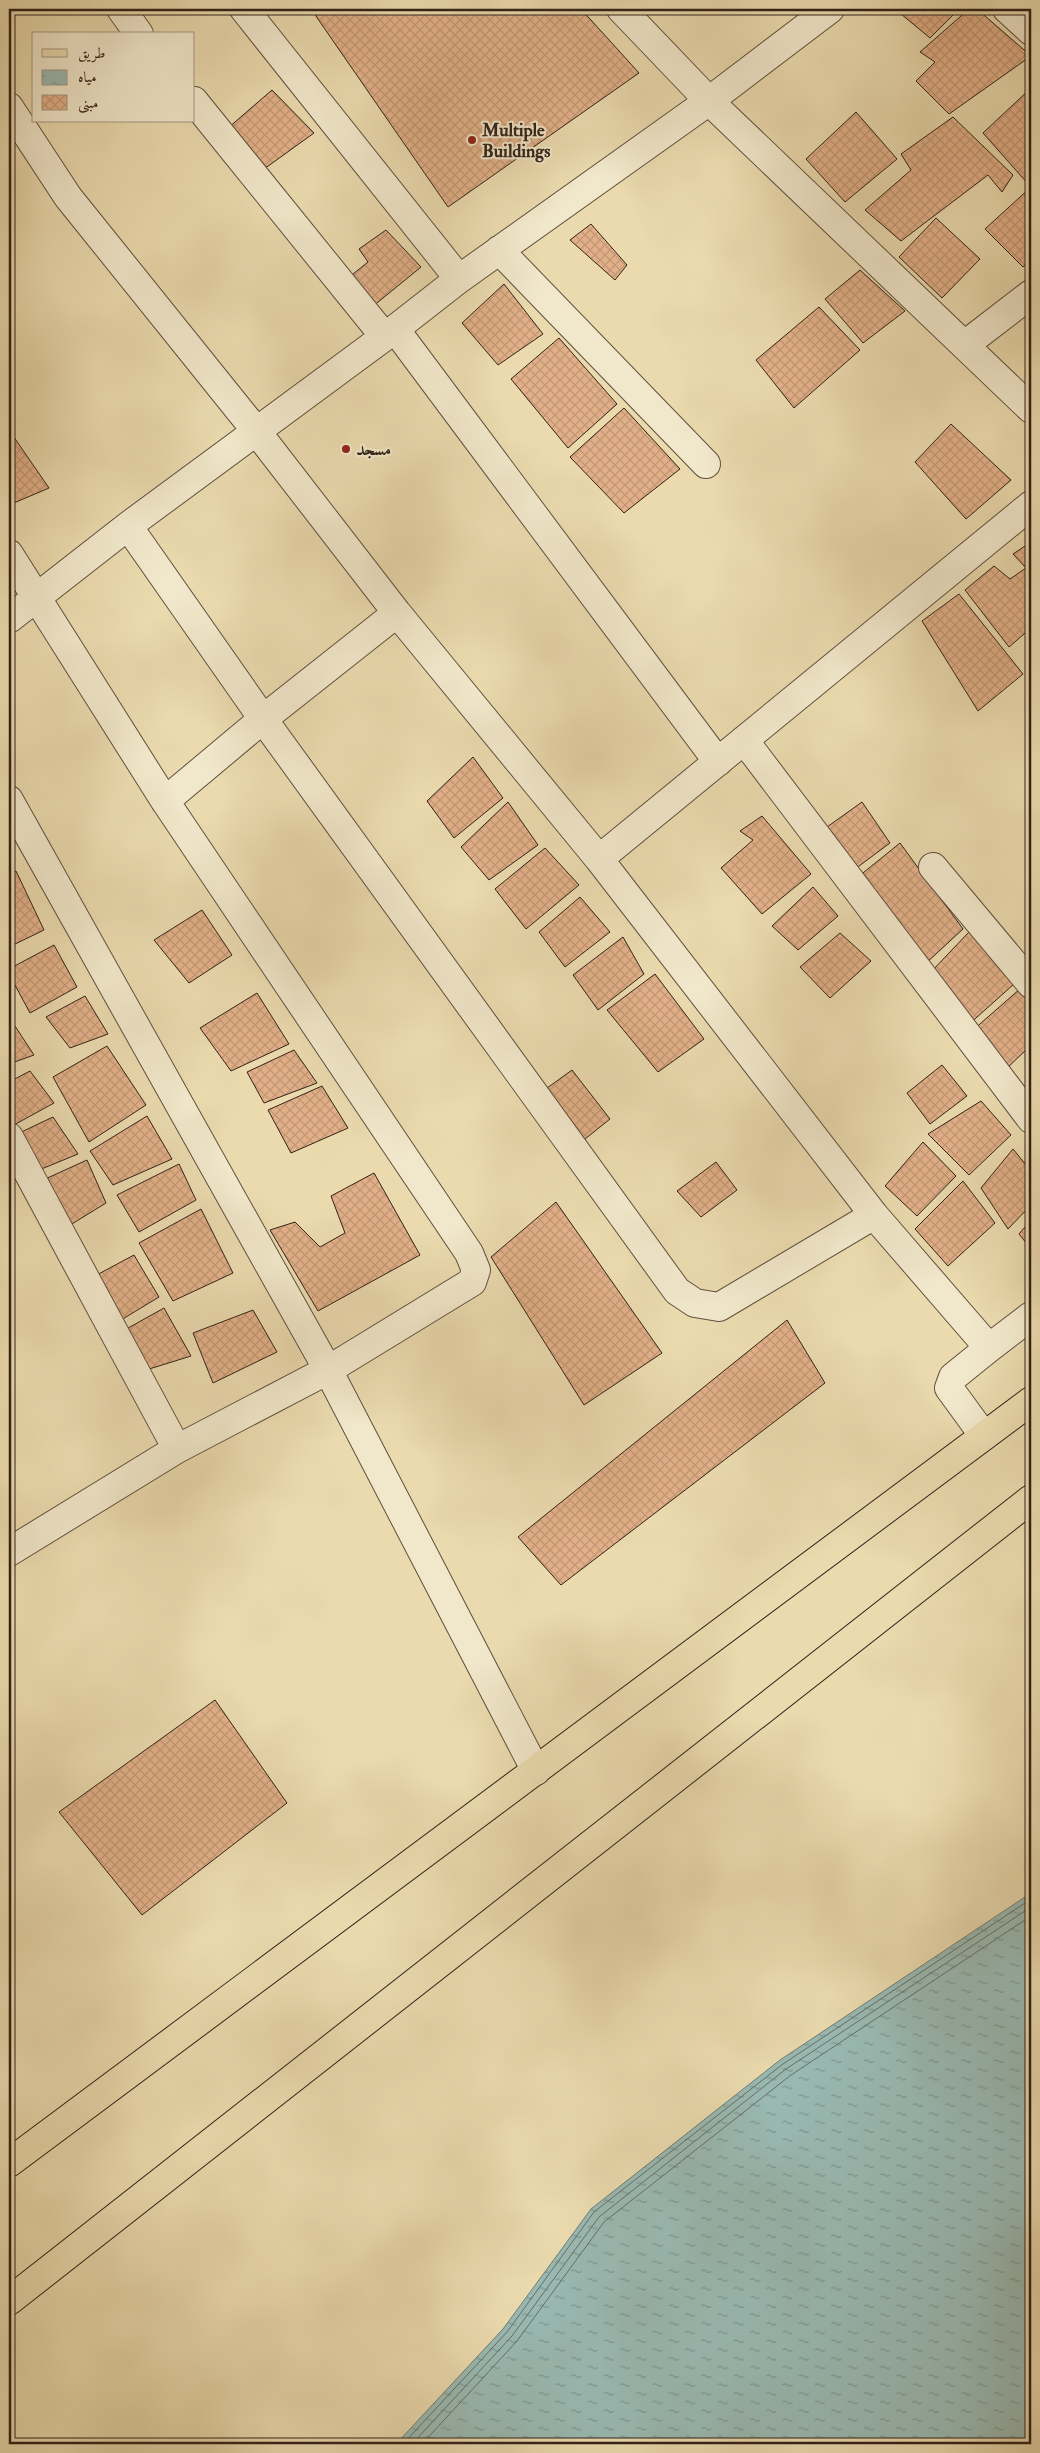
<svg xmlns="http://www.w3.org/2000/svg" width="1040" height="2453" font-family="'IM FELL Double Pica',Amiri,serif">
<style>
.water{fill:url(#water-ripples);stroke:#6f7d74}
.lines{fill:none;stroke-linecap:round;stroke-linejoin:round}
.shore{stroke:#656e65;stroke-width:1}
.building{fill:url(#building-cross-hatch);stroke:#312218}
.minor-casing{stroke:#5f503e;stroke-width:30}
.primary-casing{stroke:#312218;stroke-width:30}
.minor{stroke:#f1e7ca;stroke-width:28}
.primary{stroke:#eadaae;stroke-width:28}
.poi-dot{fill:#8f2418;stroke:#f1e7ca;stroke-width:2}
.labels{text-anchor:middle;stroke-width:4;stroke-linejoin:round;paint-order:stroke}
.poi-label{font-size:18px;font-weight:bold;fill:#312218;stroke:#f1e7ca;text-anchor:start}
</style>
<defs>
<pattern id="water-ripples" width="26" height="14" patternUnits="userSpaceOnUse" patternTransform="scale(1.25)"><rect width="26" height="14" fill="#99b9b2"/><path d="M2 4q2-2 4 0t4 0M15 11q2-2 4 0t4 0" fill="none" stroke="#7d9690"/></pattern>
<pattern id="building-cross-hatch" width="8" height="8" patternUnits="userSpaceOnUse" patternTransform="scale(1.25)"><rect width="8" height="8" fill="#e2b088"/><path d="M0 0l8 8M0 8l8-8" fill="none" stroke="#c29775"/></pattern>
</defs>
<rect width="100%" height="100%" fill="#eadaae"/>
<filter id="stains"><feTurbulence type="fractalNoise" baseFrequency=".004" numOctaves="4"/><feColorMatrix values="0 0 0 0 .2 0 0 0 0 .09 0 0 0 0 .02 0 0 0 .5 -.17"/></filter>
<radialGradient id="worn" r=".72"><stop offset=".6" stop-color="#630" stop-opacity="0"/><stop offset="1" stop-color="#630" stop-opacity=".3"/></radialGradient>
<path class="water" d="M1031,1893V2444H396L503,2329L591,2209L780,2060Z"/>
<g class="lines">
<path class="shore" d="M403,2444L507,2332L594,2212L783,2064L1031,1899
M412,2444L512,2336L599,2217L786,2069L1031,1907
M422,2444L517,2341L604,2222L791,2075L1031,1916"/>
</g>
<path class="building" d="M311,9H581L639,73L448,207Z
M895,9H959L930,38Z
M969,9H977L1031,56L949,114L916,81L935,62L920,52Z
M1031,88V182L1029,185L983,133Z
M272,90L314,133L264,169L228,128Z
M856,112L897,159L845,202L806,159Z
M953,117L1013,175L1002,192L988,175L901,241L865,210L911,170L901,154Z
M1031,187V260L1023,267L985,229Z
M936,218L980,259L942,298L899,257Z
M591,224L627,265L615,280L570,240Z
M386,230L421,267L372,307L348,278L368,262L359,249Z
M860,270L905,311L863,343L825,299Z
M504,284L543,334L498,365L462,323Z
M819,307L860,350L794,408L756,360Z
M559,338L617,404L568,448L511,379Z
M624,408L680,469L624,513L570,457Z
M951,424L1011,480L966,519L915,462Z
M9,430L49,488L9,505Z
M1031,542V628L1009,647L965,590L994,566L1010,579L1026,568L1013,554Z
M959,594L1023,674L978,711L922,621Z
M473,757L503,798L454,838L427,801Z
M508,802L538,845L489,880L461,847Z
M862,802L890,843L851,872L820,832Z
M762,816L811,874L762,914L721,868L753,840L740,831Z
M900,843L963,929L924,965L858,877Z
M545,848L579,885L526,929L495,889Z
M16,871L44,930L9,947V876Z
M813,887L838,916L798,950L772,926Z
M580,897L610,932L565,967L539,932Z
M202,910L232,955L189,983L154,940Z
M969,932L1014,984L967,1026L930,973Z
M840,933L871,961L830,998L800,967Z
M623,937L644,974L598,1010L573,975Z
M54,945L77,987L30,1013L9,974V969Z
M655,974L704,1039L658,1072L607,1010Z
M1021,988L1031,1002V1051L1028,1048L1005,1070L972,1031Z
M257,993L289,1044L231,1071L200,1028Z
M85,996L108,1034L70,1048L46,1017Z
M9,1017L34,1055L9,1064Z
M107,1046L146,1105L89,1142L53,1077Z
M294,1050L317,1083L264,1103L247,1072Z
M942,1065L967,1096L930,1124L907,1093Z
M572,1070L610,1119L580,1143L543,1091Z
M30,1071L54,1103L12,1126L9,1120V1082Z
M322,1086L348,1128L291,1153L268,1110Z
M981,1101L1011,1135L969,1175L928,1134Z
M147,1116L172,1159L113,1185L90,1151Z
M53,1117L78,1154L39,1170L15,1135Z
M923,1142L956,1176L917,1216L885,1186Z
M1013,1149L1031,1171V1205L1008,1229L981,1188Z
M87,1160L106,1203L67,1227L43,1180Z
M716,1162L737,1190L701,1217L677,1191Z
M179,1164L196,1200L139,1232L117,1195Z
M374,1173L420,1255L318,1311L270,1230L295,1222L320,1247L345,1233L331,1196Z
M963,1181L995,1223L948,1266L915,1229Z
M556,1202L662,1353L584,1405L491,1257Z
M201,1209L233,1273L173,1301L139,1243Z
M1031,1220V1249L1019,1234Z
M134,1255L159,1297L121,1320L93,1277Z
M164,1308L191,1356L146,1370L121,1332Z
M253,1310L277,1352L213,1383L193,1333Z
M787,1320L825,1383L561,1585L518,1537Z
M215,1700L287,1803L142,1915L59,1812Z"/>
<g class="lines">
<defs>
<path id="minor" d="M121,9L139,34
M244,9L459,279
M621,9L709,101L1031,409
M1007,9L1031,31
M194,101L384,336
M9,107L68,197L257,432L397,613L599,859L874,1215L989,1348L1031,1316
M499,250L706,464
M395,329L718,762
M966,344L1031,294
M128,526L263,719L677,1291L695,1303L719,1307L874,1215
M9,554L165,801L469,1253L476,1270L472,1282L328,1370L177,1449L9,1552
M9,619L128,526L395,329L459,279L709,101L830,9
M744,740L1031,1119
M9,800L328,1370L536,1771
M165,801L263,719L397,613
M599,859L1031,505
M933,867L1031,984
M9,1137L177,1449
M984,1436L949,1388L953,1377L989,1348"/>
<path id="primary" d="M9,2163L1031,1401
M9,2301L1031,1499"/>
</defs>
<use href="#minor" class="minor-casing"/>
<use href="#primary" class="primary-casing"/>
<use href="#minor" class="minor"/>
<use href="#primary" class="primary"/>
</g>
<g class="poi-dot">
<circle cx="472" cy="140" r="5"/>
<circle cx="346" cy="449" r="5"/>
</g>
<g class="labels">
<g class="poi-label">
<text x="482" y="136">Multiple<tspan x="482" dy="21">Buildings</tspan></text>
<text x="356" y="455">مسجد</text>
</g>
</g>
<rect width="1040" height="2453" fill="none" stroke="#eadaae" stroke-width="30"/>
<rect x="10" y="10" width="1020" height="2433" fill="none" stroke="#312218" stroke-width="2.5"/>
<rect x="15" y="15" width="1010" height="2423" fill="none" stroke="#312218"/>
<rect x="32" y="32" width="162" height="90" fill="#f1e7ca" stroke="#a49883"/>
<rect x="42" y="49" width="25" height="8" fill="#eadaae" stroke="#a49883"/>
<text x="78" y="58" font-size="15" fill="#312218">طريق</text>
<rect x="42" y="70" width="25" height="15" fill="url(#water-ripples)" stroke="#a49883"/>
<text x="78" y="82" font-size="15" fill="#312218">مياه</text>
<rect x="42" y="95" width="25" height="15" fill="url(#building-cross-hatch)" stroke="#a49883"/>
<text x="78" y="108" font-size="15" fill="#312218">مبنى</text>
<rect width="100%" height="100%" filter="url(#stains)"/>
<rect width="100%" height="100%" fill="url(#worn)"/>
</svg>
